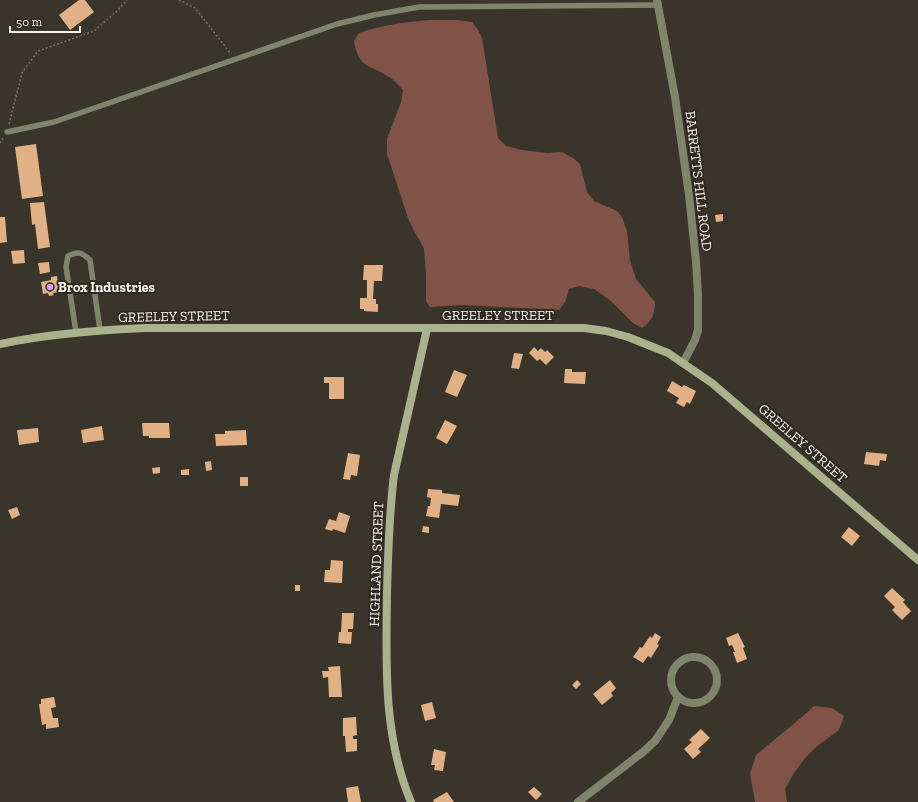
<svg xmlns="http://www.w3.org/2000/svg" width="918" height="802" font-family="'Zilla Slab',serif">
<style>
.green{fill:#815247}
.building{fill:#e1b085}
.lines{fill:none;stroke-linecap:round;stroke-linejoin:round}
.path{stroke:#767269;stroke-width:1.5;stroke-dasharray:2 2;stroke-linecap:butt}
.lane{stroke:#7f856d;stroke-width:5.5}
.street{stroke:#7f856d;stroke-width:8}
.secondary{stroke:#a9b28b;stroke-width:8}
.poi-dot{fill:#d39cfc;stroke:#2f2b21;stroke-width:1.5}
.labels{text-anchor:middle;stroke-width:4;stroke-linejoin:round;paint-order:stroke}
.street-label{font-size:14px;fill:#f7f5ee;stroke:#2f2b21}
.poi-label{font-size:14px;font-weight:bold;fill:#f7f5ee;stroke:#2f2b21;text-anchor:start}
</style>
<rect width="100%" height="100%" fill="#39352b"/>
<path class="green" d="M430,20H456L472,22L478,30L482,38L498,138L506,146L522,150L547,153L562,152L573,158L580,164L587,192L594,201L617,211L622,217L627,231L630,260L636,279L655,302C655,313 652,322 642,328L633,323L611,301L594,289L579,286L569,289L565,302L559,310L463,305L430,307L426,301V274L424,249L409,221L387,154V139L401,102L403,90C399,86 396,82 392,79C372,64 359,71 354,41L359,33C381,25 406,22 430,20Z
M814,706L832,708L844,716L839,730L816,747L805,758L794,773L785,789L787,802H755L750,774L756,755L802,717Z"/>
<path class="building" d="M79,0H85L94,12L70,30L59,15Z
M36,144L43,196L22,199L15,147Z
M44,202L50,247L38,249L35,224L32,225L30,203Z
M723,214V221L716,222L715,215Z
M0,217H5L7,242L0,243Z
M24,250L25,263L13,264L11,251Z
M49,262L50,272L40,274L38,263Z
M364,265H383L382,281H374L373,299H376V304H378V312L364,311V309H360V298H367V280H363Z
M57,276L59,292L53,293L54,295L49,296L48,293L43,294L41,282L51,280V277Z
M534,347L538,351L541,348L545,352L547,350L554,357L546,365L540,359L537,361L529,353Z
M514,353L523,354L519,369L511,368Z
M565,369H572V372H586L585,384L564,383Z
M454,370L467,375L457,397L445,392Z
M324,377H344V399H329V383H324Z
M672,381L682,387L684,385L696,391L690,404L687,402L684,407L676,403L679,398L667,391Z
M445,420L457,426L447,444L436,438Z
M142,423H169L170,438H149V436H143Z
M102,426L104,440L83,443L81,430Z
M38,428L39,442L19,445L17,430Z
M246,430L247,445L216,446L215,434H225V431Z
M866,452L887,454L886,461L880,460L879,466L864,464Z
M348,453L360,455L357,476L351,475L350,480L343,479Z
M211,461L212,470L206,471L205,462Z
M160,467V473L153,474L152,468Z
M189,469V475H181V470Z
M240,477H248V486H240Z
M428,489L442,490V493L460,495L458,506L441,504L439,518L426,516L428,506H430L431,498L427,497Z
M17,507L20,515L12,519L8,510Z
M339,512L350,516L345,533L333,529L332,531L325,529L329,519L336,521Z
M423,526L429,527V533L422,532Z
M849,527L860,536L852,546L841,537Z
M331,560L343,561L342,583L324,582L325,570H330Z
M295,585H300V591H295Z
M892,588L905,600L903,602L911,611L902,620L892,610L895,607L884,596Z
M342,613H354L353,629H348V632H352L351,644L338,643L339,632H341Z
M655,633L661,637L657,644L659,645L651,658L648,656L643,663L633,657L640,647L642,648L650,636L652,638Z
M738,633L745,647L743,648L747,659L737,663L733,652H735L732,645L729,646L726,638Z
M340,666L342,697H329L328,677L323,678L322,671H329L328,667Z
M577,680L581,684L576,689L572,685Z
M610,680L616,688L611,693L613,696L602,705L593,694Z
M54,697L56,707L51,708L53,718H58L59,727L46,729V724L42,725L39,704H41V699Z
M432,702L436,718L425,721L421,705Z
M356,717L357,735L353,736V739H357V751L346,752L345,736H343V718Z
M701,729L710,738L698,749L701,752L693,759L684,749L692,742L689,740Z
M434,749L446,752L443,771L434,770L435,765H431Z
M358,786L361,802H348L346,788Z
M534,787L542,794L536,800L528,792Z
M447,792L454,802H434L433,800Z"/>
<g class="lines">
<path class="path" d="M179,0L195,8L231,54
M9,124L22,73L38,51L94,31L117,11L127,0
M0,143L3,138"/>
<path class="lane" d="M7,132L54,122L337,24L374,15L419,7L658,5
M76,332L66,267L68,256C79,251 81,252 90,260L100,330"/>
<path class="street" d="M657,0L675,97L689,195L696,261L698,295V330L695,340L683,363
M671 680a23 23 0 1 1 46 0a23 23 0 1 1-46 0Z
M578,802L643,752L655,741L669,720L678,697"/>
<path class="secondary" d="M0,344C48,334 97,330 146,328H584L606,331L628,337L668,353L712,383L918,560
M411,802C383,736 386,663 387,593C388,554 389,514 394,475L427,329"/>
</g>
<circle class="poi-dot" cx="50" cy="287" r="4"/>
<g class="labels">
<g class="street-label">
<text transform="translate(699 181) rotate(83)" y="5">BARRETTS HILL ROAD</text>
<text x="498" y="320">GREELEY STREET</text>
<text transform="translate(174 316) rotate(-1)" y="5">GREELEY STREET</text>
<text transform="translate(803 443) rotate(41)" y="5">GREELEY STREET</text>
<text transform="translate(376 564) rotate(-88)" y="5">HIGHLAND STREET</text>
</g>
<g class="poi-label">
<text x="58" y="292">Brox Industries</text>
</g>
</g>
<path d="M10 26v6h70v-6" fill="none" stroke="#f7f5ee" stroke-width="2"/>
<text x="16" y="26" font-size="12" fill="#f7f5ee" stroke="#2f2b21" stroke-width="3" paint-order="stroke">50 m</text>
</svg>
